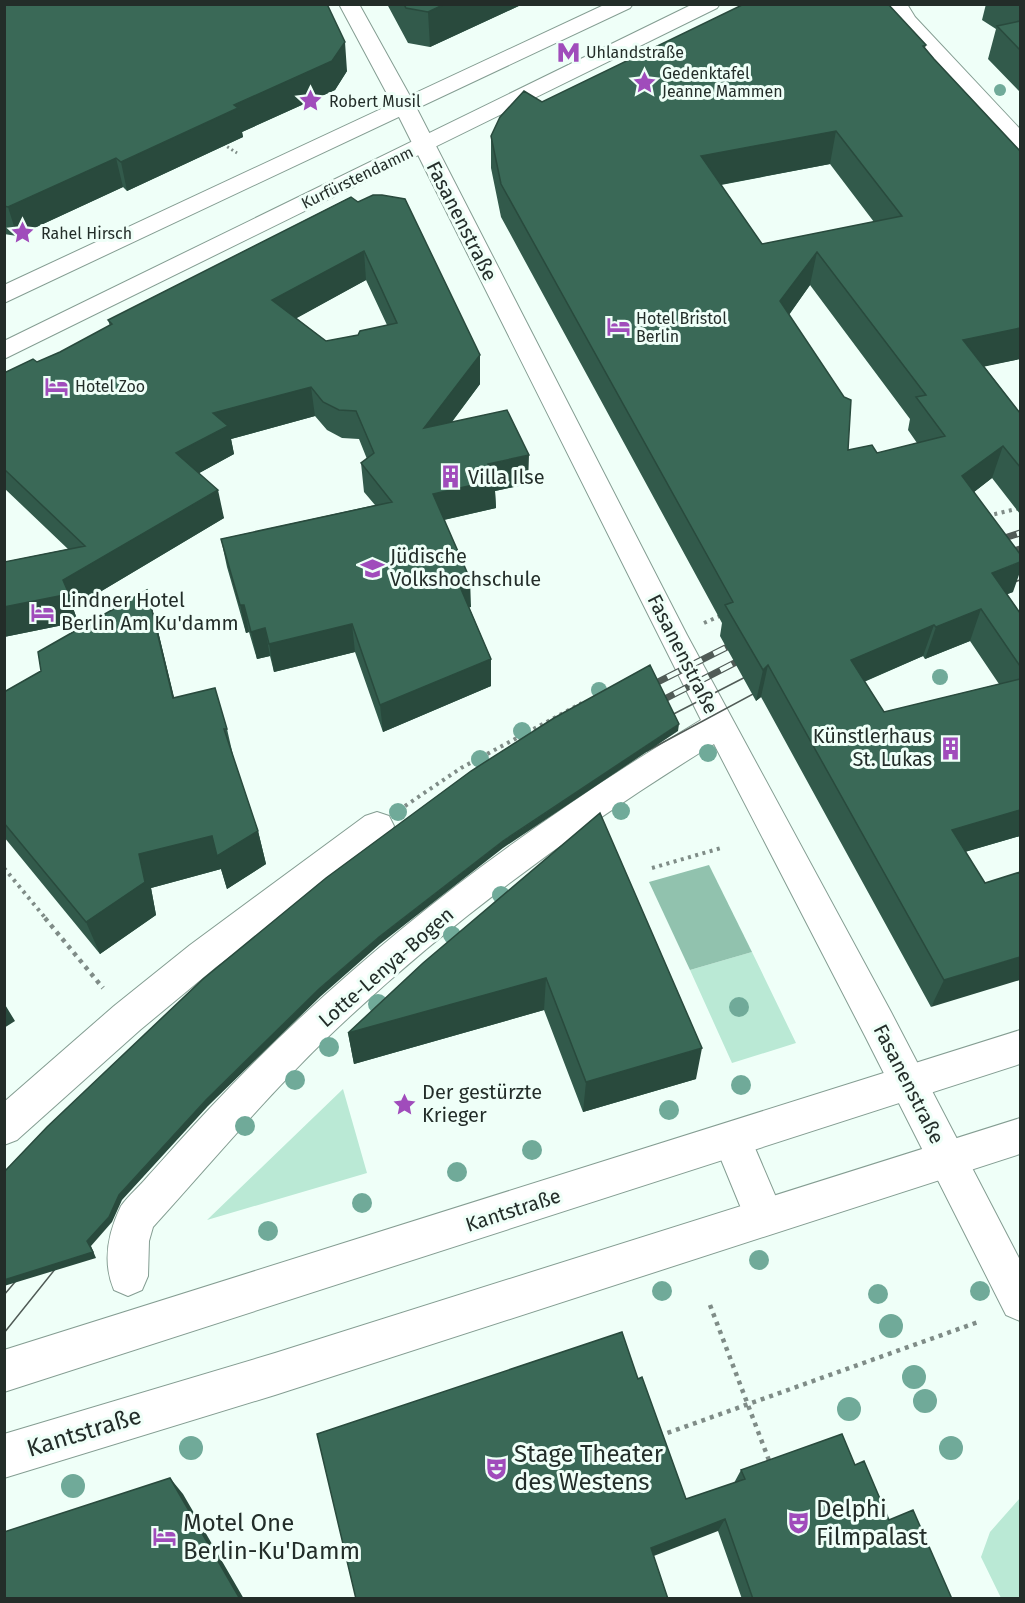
<svg xmlns="http://www.w3.org/2000/svg" width="1025" height="1603" font-family="'Fira Sans',sans-serif">
<style>
.green{fill:#bae9d5}
.water{fill:#91c2ae}
.lines{fill:none;stroke-linecap:round;stroke-linejoin:round}
.minor-casing{stroke:#849d92;stroke-width:2}
.major-casing{stroke:#849d92;stroke-width:2}
.path-far2{stroke:#7f8c87;stroke-width:3;stroke-dasharray:2 3;stroke-linecap:butt}
.path-far1{stroke:#7f8c87;stroke-width:4;stroke-dasharray:3 4.5;stroke-linecap:butt}
.path{stroke:#7f8c87;stroke-width:4.5;stroke-dasharray:4 5;stroke-linecap:butt}
.minor{fill:#fff;fill-rule:evenodd}
.major{fill:#fff;fill-rule:evenodd}
.tram{stroke:#505b56;stroke-width:1.5}
.rail-casing{stroke:#505b56;stroke-width:7}
.rail{stroke:#effff8;stroke-width:4.5;stroke-dasharray:13;stroke-linecap:butt}
.tree{fill:#70aa99}
.wall{fill:#325a4b;fill-rule:evenodd}
.shaded-wall{fill:#294a3d}
.building{fill:#3a6957;stroke:#294a3d;stroke-width:1.5;fill-rule:evenodd}
.labels{text-anchor:middle;stroke-width:6;stroke-linejoin:round;paint-order:stroke}
.far-poi-label{font-size:16px;fill:#232d29;stroke:#effff8;text-anchor:start}
.far-street-label{font-size:16px;fill:#232d29;stroke:#effff8}
.street-label{font-size:20px;fill:#232d29;stroke:#effff8}
.poi-label{font-size:20px;fill:#232d29;stroke:#effff8;text-anchor:start}
.near-street-label{font-size:24px;fill:#232d29;stroke:#effff8}
.near-poi-label{font-size:24px;fill:#232d29;stroke:#effff8;text-anchor:start}
</style>
<rect width="100%" height="100%" fill="#effff8"/>
<path class="green" d="M752,952L796,1043L732,1063L690,970Z
M343,1089L367,1173L207,1220Z
M1020,1498V1598H1001L981,1557L990,1532Z"/>
<path class="water" d="M709,865L752,952L690,970L649,882Z"/>
<g class="lines">
<defs>
<path id="minor" d="M339,4H359L415,105L687,635L891,1012L1020,1260V1321L1006,1315L865,1036L714,744C576,829 445,925 328,1037C266,1097 211,1163 153,1227L149,1241L148,1276L142,1290L128,1296L114,1290C102,1262 108,1233 121,1206C129,1195 140,1186 149,1175C169,1153 189,1130 210,1108C354,954 521,828 701,720L393,105Z
M887,4H907L915,17L1020,129V149L1012,147L899,24Z
M377,812L389,816L394,826L389,836L216,967L140,1030L17,1140L4,1145V1102L114,1006L190,945L365,816Z
M732,1122L746,1127L784,1216L778,1230L764,1235L750,1230L713,1140L718,1127Z"/>
<path id="major" d="M606,4H633L630,8L4,303V285Z
M693,4H720L717,8L4,359V341Z
M1020,1030V1064L4,1392V1350Z
M1020,1118V1154L275,1395L4,1478V1434L275,1353Z"/>
</defs>
<use href="#minor" class="minor-casing"/>
<use href="#major" class="major-casing"/>
<path class="path-far2" d="M223,144L237,153"/>
<path class="path-far1" d="M987,516L1020,508
M704,623L722,615
M405,806L461,768L582,703
M4,868L47,920
M652,868L721,848"/>
<path class="path" d="M45,918L103,988
M710,1305L770,1463
M659,1436L981,1321"/>
<use href="#minor" class="minor"/>
<use href="#major" class="major"/>
<path class="tram" d="M1000,587L1020,580
M660,721L759,670
M647,751L766,687
M4,1295L26,1269
M4,1333L64,1258"/>
<defs>
<path id="rail" d="M992,542L1020,533
M1000,555L1020,549
M644,689L741,640
M651,706L750,655"/>
</defs>
<use href="#rail" class="rail-casing"/>
<use href="#rail" class="rail"/>
</g>
<g class="tree">
<circle cx="1000" cy="90" r="6"/>
<circle cx="940" cy="677" r="8"/>
<circle cx="599" cy="690" r="8"/>
<circle cx="522" cy="731" r="9"/>
<circle cx="708" cy="753" r="9"/>
<circle cx="480" cy="759" r="9"/>
<circle cx="621" cy="811" r="9"/>
<circle cx="398" cy="812" r="9"/>
<circle cx="501" cy="895" r="9"/>
<circle cx="452" cy="935" r="9"/>
<circle cx="378" cy="1004" r="10"/>
<circle cx="739" cy="1007" r="10"/>
<circle cx="329" cy="1047" r="10"/>
<circle cx="295" cy="1080" r="10"/>
<circle cx="741" cy="1085" r="10"/>
<circle cx="669" cy="1110" r="10"/>
<circle cx="245" cy="1126" r="10"/>
<circle cx="532" cy="1150" r="10"/>
<circle cx="457" cy="1172" r="10"/>
<circle cx="362" cy="1203" r="10"/>
<circle cx="268" cy="1231" r="10"/>
<circle cx="759" cy="1260" r="10"/>
<circle cx="662" cy="1291" r="10"/>
<circle cx="980" cy="1291" r="10"/>
<circle cx="878" cy="1294" r="10"/>
<circle cx="891" cy="1326" r="12"/>
<circle cx="914" cy="1377" r="12"/>
<circle cx="925" cy="1401" r="12"/>
<circle cx="849" cy="1409" r="12"/>
<circle cx="191" cy="1448" r="12"/>
<circle cx="951" cy="1448" r="12"/>
<circle cx="73" cy="1486" r="12"/>
</g>
<path class="wall" d="M4,4L347,71L335,90L242,132L243,137L127,191L123,187L17,236L4,234Z
M387,4H523L430,47L408,43Z
M986,4H1020V92L988,59L996,29L982,20Z
M926,45L925,48L934,59L1020,151V359L984,366L1020,413V514L992,478L974,492L1013,592L1007,594L1020,613V836L965,852L985,883L1020,872L931,1007L761,697L756,701L720,636L722,623L501,217L491,168V136L542,102ZM830,164L874,222L762,244L721,185ZM810,285L910,419L908,430L917,443L877,453L848,450L789,315ZM970,641L999,684L884,712L864,682L923,656L925,659Z
M351,197L480,355V384L452,422L528,484L495,491L496,508L444,520L471,607H469L491,659V686L383,732L355,652L274,672L270,656L257,659L249,632L246,633L227,567L221,539L375,505L364,492L361,463L367,459L359,439L342,438L327,430L315,416L231,439L234,454L199,473L224,518L73,608L78,622L4,637V562L68,549L4,488V373L37,362L60,352L110,326L108,320ZM366,280L387,325L358,335L326,341L296,318Z
M147,590L157,627L174,698L227,729L235,764L258,831L266,864L227,889L221,869L151,888L156,915L100,954L4,837V692L41,671Z
M600,813L696,1079L583,1112L544,1010L354,1064L348,1033Z
M638,1379L686,1499L734,1483L741,1470L855,1465L889,1520L952,1599H742L718,1531L317,1434Z"/>
<path class="shaded-wall" d="M445,4H523L430,47L428,12Z
M345,42L347,71L335,90L242,132L243,137L127,191L121,162L234,105Z
M836,131L830,164L697,189L701,156Z
M116,158L123,187L17,236L8,207Z
M364,251L366,280L277,329L272,300Z
M817,252L810,285L775,334L780,301Z
M1020,328V359L954,373L963,340Z
M480,355V384L425,457L424,428Z
M311,387L315,416L231,439L234,454L183,482L176,453L213,413Z
M1003,446L992,478L952,509L962,476Z
M529,455L528,484L495,491L496,508L434,522L433,494L488,464Z
M218,490L224,518L73,608L78,622L4,637V607L63,580Z
M1020,562V572L1013,592L980,605L992,573Z
M470,579L471,607L459,610L458,582Z
M147,590L157,627L183,734L173,698Z
M240,605H244L249,632L246,633Z
M981,609L970,641L925,659L936,627Z
M352,624L355,652L274,672L269,644Z
M934,625L923,656L842,691L851,660Z
M265,628L270,656L257,659L251,632Z
M491,659V686L383,732L380,705Z
M768,665L761,697L756,701L763,670Z
M679,724L678,731L503,848L380,944L321,996L208,1106L122,1200L112,1222L91,1246L96,1258L4,1286V1280L87,1241L119,1195L206,1100L319,989L379,937L503,841Z
M1020,810V836L940,859L952,830Z
M258,831L266,864L227,889L221,869L151,888L156,915L100,954L86,922L139,854L212,836Z
M1020,957V980L931,1007L944,980Z
M546,978L544,1010L354,1064L348,1033Z
M4,1003L15,1021L4,1028Z
M702,1048L696,1079L583,1112L586,1082Z
M170,1478L183,1494L244,1599H240Z
M725,1519L718,1531L646,1559L651,1548Z"/>
<path class="building" d="M4,4H327L345,42L332,61L234,105L238,108L121,162L116,158L8,207L4,206Z
M404,4H445L428,12L406,8Z
M744,4H888L926,45L923,46L934,59L1020,151V328L963,340L1020,413V467L1003,446L962,476L1020,554V562L992,573L1020,613V666L981,609L936,627L934,625L851,660L884,712L1020,679V810L952,830L985,883L1020,872V957L944,980L768,665L763,670L725,605L733,602L501,184L491,136L500,117L524,91L542,102ZM836,131L902,216L762,244L701,156ZM817,252L926,395L916,397L945,436L877,453L872,445L848,450L851,400L844,397L780,301Z
M1020,21V50L997,26Z
M373,195H382L405,199L480,355L424,428L507,410L529,455L488,464L495,480L433,494L470,579L458,582L491,659L380,705L352,624L269,644L265,628L251,632L244,605H240L221,539L392,502L361,463L374,453L356,411L339,410L323,402L311,387L213,413L228,426L176,453L218,490L63,580L69,594L4,607V562L85,546L4,469V373L33,359L37,362L60,352L112,324L108,320L351,197L358,202ZM364,251L397,323L360,331L358,335L326,341L272,300Z
M147,590L173,698L215,688L227,729H224L258,831L217,856L212,836L139,854L145,882L86,922L4,823V692L41,671L38,652Z
M650,665L679,724L503,841L379,937L319,989L206,1100L119,1195L109,1217L87,1241L93,1252L4,1280V1172L47,1127L203,979L326,878L471,771L554,718Z
M600,813L702,1048L586,1082L546,978L348,1033L423,963Z
M622,1332L638,1379L642,1377L686,1499L745,1479L741,1470L842,1434L855,1465L864,1461L889,1520L913,1510L952,1599H753L725,1519L651,1548L668,1599H356L317,1434Z
M170,1478L240,1599H4V1532Z"/>
<defs>
<symbol id="metro-bare" viewBox="-9 -9 18 18"><path d="M-5.5 5V-5H-3L0 0L3-5H5.5V5H3V-.5L0 4L-3-.5V5Z" fill="#a04cbb" stroke="#effff8" stroke-width="2.5" paint-order="stroke"/></symbol>
<symbol id="sight-bare" viewBox="-9 -9 18 18"><path d="M0-6L1.8-2.2L6-1.7L2.9 1.2L3.7 5.4L0 3.3L-3.7 5.4L-2.9 1.2L-6-1.7L-1.8-2.2Z" fill="#a04cbb" stroke="#effff8" stroke-width="2.5" paint-order="stroke"/></symbol>
<symbol id="hotel-bare" viewBox="-9 -9 18 18"><path d="M-6-4.5h1.5V1H6V5H4.5V3h-9V5H-6ZM-4 0a1.8 1.8 0 1 1 3.6 0ZM.5 0V-2.5h3Q6-2.5 6 0Z" fill="#a04cbb" stroke="#effff8" stroke-width="2.5" paint-order="stroke"/></symbol>
<symbol id="building-bare" viewBox="-9 -9 18 18"><path d="M-4-6H4V6H1V3H-1V6H-4ZM-2.5-4.3h1.7v1.8h-1.7ZM.8-4.3h1.7v1.8H.8ZM-2.5-1h1.7V.8h-1.7ZM.8-1h1.7V.8H.8Z" fill="#a04cbb" stroke="#effff8" stroke-width="2.5" paint-order="stroke"/></symbol>
<symbol id="university-bare" viewBox="-9 -9 18 18"><path d="M0-5L7-2L0 1L-7-2ZM-4 1L0 2.5L4 1V4Q0 6-4 4Z" fill="#a04cbb" stroke="#effff8" stroke-width="2.5" paint-order="stroke"/></symbol>
<symbol id="theatre-bare" viewBox="-9 -9 18 18"><path d="M-5-5.5Q0-4 5-5.5V0Q5 5 0 6Q-5 5-5 0ZM-3.3-2.5H-1v1.5H-3.3ZM1-2.5H3.3v1.5H1ZM-2.8 1Q0 5.5 2.8 1Z" fill="#a04cbb" stroke="#effff8" stroke-width="2.5" paint-order="stroke"/></symbol>
</defs>
<g fill-rule="evenodd">
<use href="#metro-bare" x="552" y="36" width="33" height="33"/>
<use href="#sight-bare" x="628" y="66" width="33" height="33"/>
<use href="#sight-bare" x="294" y="84" width="33" height="33"/>
<use href="#sight-bare" x="6" y="216" width="33" height="33"/>
<use href="#hotel-bare" x="602" y="310" width="33" height="33"/>
<use href="#hotel-bare" x="40" y="370" width="33" height="33"/>
<use href="#building-bare" x="434" y="460" width="33" height="33"/>
<use href="#university-bare" x="356" y="552" width="33" height="33"/>
<use href="#hotel-bare" x="26" y="596" width="33" height="33"/>
<use href="#building-bare" x="934" y="732" width="33" height="33"/>
<use href="#sight-bare" x="388" y="1088" width="33" height="33"/>
<use href="#theatre-bare" x="480" y="1452" width="33" height="33"/>
<use href="#theatre-bare" x="782" y="1506" width="33" height="33"/>
<use href="#hotel-bare" x="148" y="1520" width="33" height="33"/>
</g>
<g class="labels">
<g class="far-poi-label">
<text x="586" y="58">Uhlandstraße</text>
<text x="662" y="79">Gedenktafel<tspan x="662" dy="18">Jeanne Mammen</tspan></text>
<text x="329" y="107">Robert Musil</text>
<text x="41" y="239">Rahel Hirsch</text>
<text x="636" y="324">Hotel Bristol<tspan x="636" dy="18">Berlin</tspan></text>
<text x="75" y="392">Hotel Zoo</text>
</g>
<g class="far-street-label">
<text transform="translate(357 177) rotate(-26)" y="6">Kurfürstendamm</text>
</g>
<g class="street-label">
<text transform="translate(462 221) rotate(63)" y="7">Fasanenstraße</text>
<text transform="translate(683 654) rotate(63)" y="7">Fasanenstraße</text>
<text transform="translate(386 967) rotate(-41)" y="7">Lotte-Lenya-Bogen</text>
<text transform="translate(909 1084) rotate(63)" y="7">Fasanenstraße</text>
<text transform="translate(513 1210) rotate(-18)" y="7">Kantstraße</text>
</g>
<g class="poi-label">
<text x="468" y="484">Villa Ilse</text>
<text x="390" y="563">Jüdische<tspan x="390" dy="23">Volkshochschule</tspan></text>
<text x="61" y="607">Lindner Hotel<tspan x="61" dy="23">Berlin Am Ku'damm</tspan></text>
<text x="932" y="743" text-anchor="end">Künstlerhaus<tspan x="932" dy="23">St. Lukas</tspan></text>
<text x="422" y="1099">Der gestürzte<tspan x="422" dy="23">Krieger</tspan></text>
</g>
<g class="near-street-label">
<text transform="translate(84 1432) rotate(-17)" y="8">Kantstraße</text>
</g>
<g class="near-poi-label">
<text x="514" y="1462">Stage Theater<tspan x="514" dy="28">des Westens</tspan></text>
<text x="816" y="1517">Delphi<tspan x="816" dy="28">Filmpalast</tspan></text>
<text x="183" y="1531">Motel One<tspan x="183" dy="28">Berlin-Ku'Damm</tspan></text>
</g>
</g>
<rect width="1025" height="1603" fill="none" stroke="#232d29" stroke-width="12"/>
</svg>
